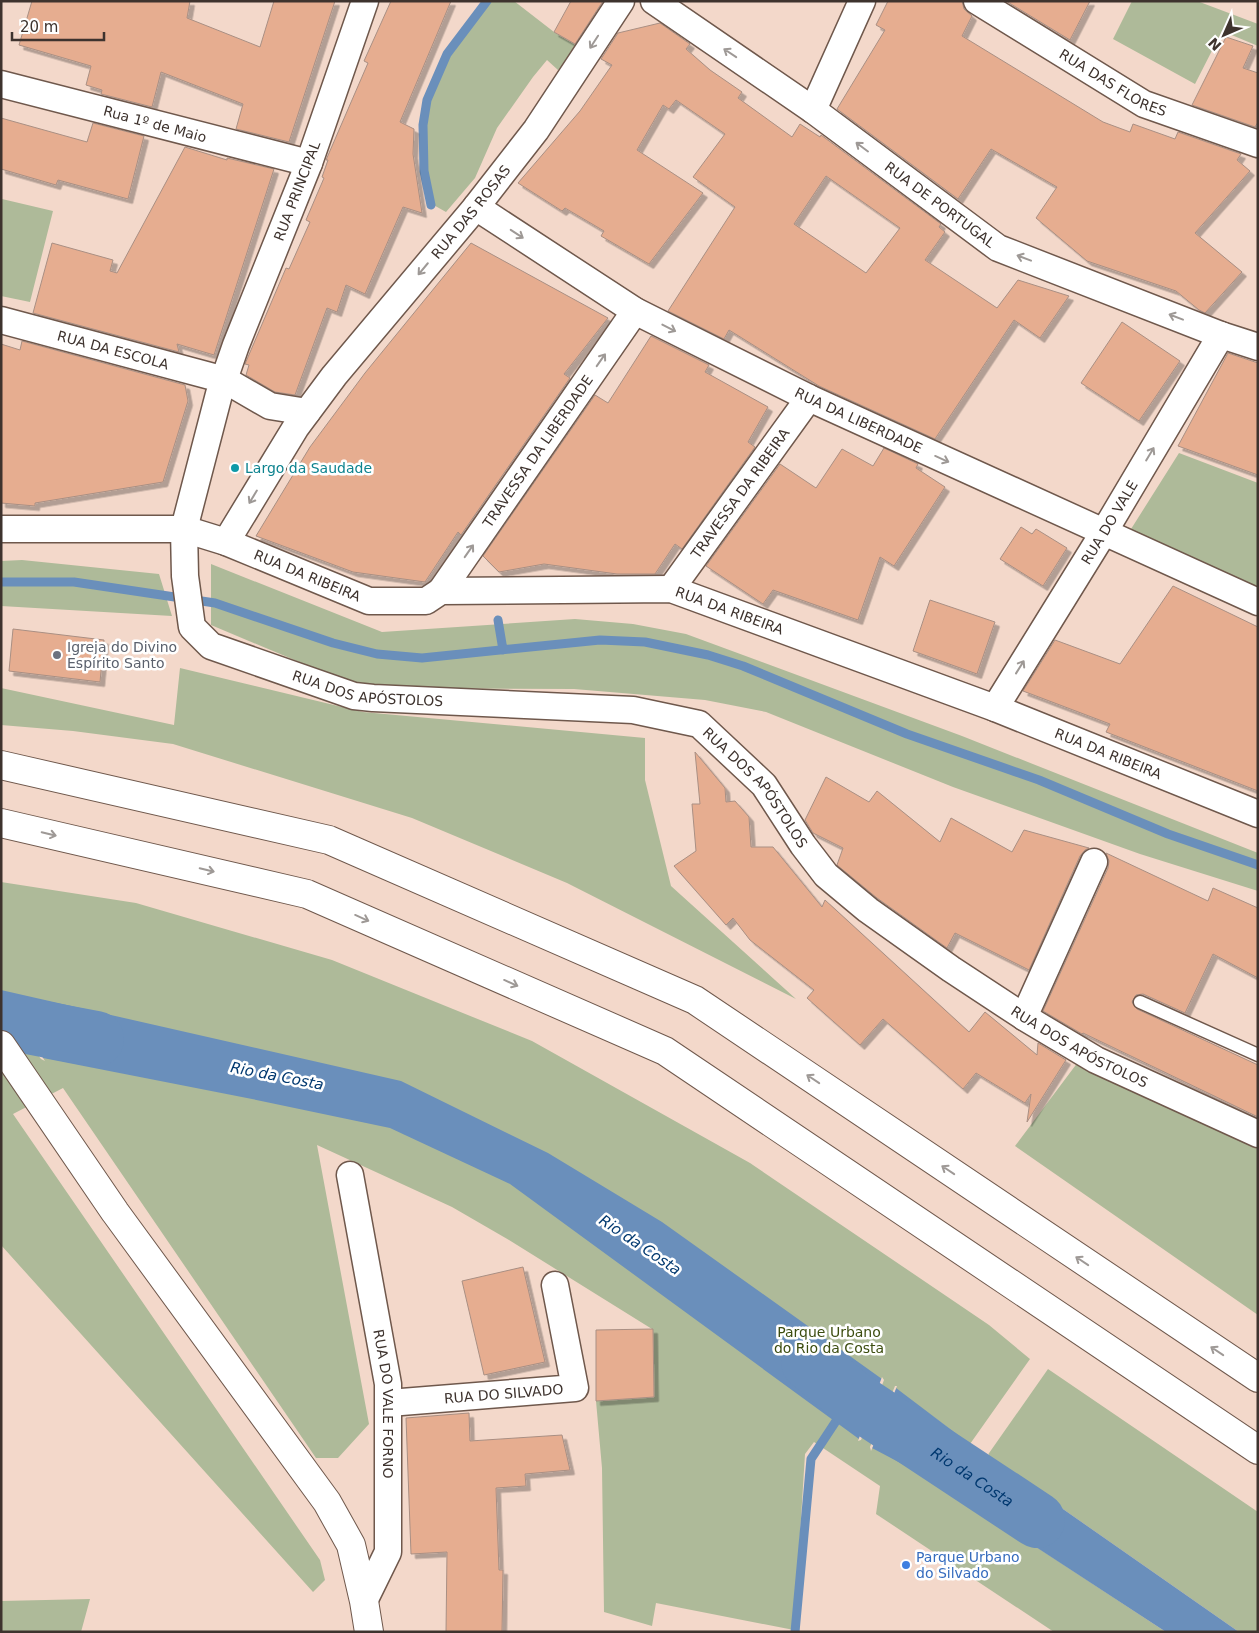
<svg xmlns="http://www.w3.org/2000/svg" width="1259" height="1633" font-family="'DejaVu Sans',sans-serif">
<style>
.green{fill:#aeba99}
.water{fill:#6a8fbb}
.pier{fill:#f3d8ca}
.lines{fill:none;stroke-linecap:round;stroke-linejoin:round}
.stream{stroke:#6a8fbb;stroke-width:9}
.river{stroke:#6a8fbb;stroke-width:56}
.building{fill:#e6ad90;stroke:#a98f83;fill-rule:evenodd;filter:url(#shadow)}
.lane-casing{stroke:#6f584c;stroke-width:15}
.street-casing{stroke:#6f584c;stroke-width:29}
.secondary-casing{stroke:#6f584c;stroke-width:30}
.highway-casing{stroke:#6f584c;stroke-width:30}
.lane{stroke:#fff;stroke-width:12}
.street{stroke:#fff;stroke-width:26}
.secondary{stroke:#fff;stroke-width:28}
.highway{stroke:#fff;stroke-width:28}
.oneway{stroke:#9e9996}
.culture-dot{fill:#0f9aa8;stroke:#fff;stroke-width:2}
.worship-dot{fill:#6b7280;stroke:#fff;stroke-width:2}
.shop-dot{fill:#3f7fe0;stroke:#fff;stroke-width:2}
.labels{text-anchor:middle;stroke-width:5;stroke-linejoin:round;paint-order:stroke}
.street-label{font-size:14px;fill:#3e332e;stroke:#fff}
.culture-label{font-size:14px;fill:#0d838f;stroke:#fff;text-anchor:start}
.worship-label{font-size:14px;fill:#5b616d;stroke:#fff;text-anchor:start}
.park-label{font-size:14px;fill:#3c4d0f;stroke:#fff}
.shop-label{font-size:14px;fill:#366cbe;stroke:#fff;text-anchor:start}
.water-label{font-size:15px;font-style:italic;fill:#00386f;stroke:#fff}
</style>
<defs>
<filter id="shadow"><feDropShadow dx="4.5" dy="4.5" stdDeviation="0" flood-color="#0004"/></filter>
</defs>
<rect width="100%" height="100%" fill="#f3d8ca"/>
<path class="green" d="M487,1H514L554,32L581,48L558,70L547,60L533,77L497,128L475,178L446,212L430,203L424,171L423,125L427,100L447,54Z
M1132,1H1197L1258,24V46L1222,31L1195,84L1113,39Z
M2,199L53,211L30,302L1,296Z
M1179,453L1258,483V595L1126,537Z
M22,560L159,574L172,616L1,606V561Z
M211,564L382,632L575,619L633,624L686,634L962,736L1258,853V891L1140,854L953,787L766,712L705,700L574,689L361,688L211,625Z
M180,668L363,712L645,738V780L671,886L796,999L567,883L412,818L173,744L73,731L1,725V688L174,725Z
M1,882L136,903L332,960L532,1041L750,1163L989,1325L1030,1359L970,1444L928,1413L894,1459L942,1485L1166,1632H1054L876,1514L880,1486L814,1442L805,1454L794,1630L656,1603L652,1626L604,1612L602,1468L596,1401L654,1397L652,1329L509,1240L452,1207L317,1145L369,1424L338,1458H316L63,1088L13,1114L320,1560L325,1580L313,1592L1,1245Z
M1078,1062L1258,1146V1315L1015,1146Z
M1048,1369L1258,1512V1632H1239L987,1456Z
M90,1599L81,1632H1V1601Z"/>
<path class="water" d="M1,990L401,1081L548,1153L662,1222L882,1379L859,1439L510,1184L390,1128L252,1099L43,1058L1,998Z
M896,1388L970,1444L942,1485L872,1448Z
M987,1456L1020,1479L1239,1632H1166L958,1496Z"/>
<path class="pier" d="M1,998L43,1058L45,1061L41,1059L1,1003Z
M882,1377L884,1380L861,1440L858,1441Z
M895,1386H897L871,1451L870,1447Z
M972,1442V1445L944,1486L940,1487Z
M987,1453L989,1454L957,1498L956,1494Z"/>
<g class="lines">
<path class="stream" d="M431,205L424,171L423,125L427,100L447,54L487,1
M1,582H74L215,603L333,643L377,654L422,658L600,640L645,642L708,655L743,666L907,734L1039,780L1168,834L1258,865
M498,620L503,650
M795,1632L811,1459L842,1412"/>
<g class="river">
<path d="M1,1021L96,1039"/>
<path id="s1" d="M809,1362L852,1398L1037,1520"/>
</g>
</g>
<path class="building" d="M32,1H190L187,18L260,47L274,1H335L289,142L236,129L243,104L161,72L152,107L101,94L102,90L86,85L91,66L19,45Z
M391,1H451L400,122L414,129L413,154L422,213L403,207L365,294L346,285L337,312L327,308L295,395L275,392L246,375L249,365L245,364L286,268L289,269L310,222L306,220L324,178L322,177L328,160H326L368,63L364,61Z
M571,1H603L575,44L554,32Z
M888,1H962L964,9L972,16L962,36L1103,122L1130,132L1133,124L1175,139L1178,132L1241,154L1237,160L1250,171L1195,233L1242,272L1205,313L1199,310L1176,291L1087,261L1036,218L1057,187L991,149L958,199L837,109L885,30L876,25Z
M1006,1H1090L1070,40Z
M660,23L690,44L686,49L710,70L742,92L738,98L792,137L800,124L820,137L821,135L941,224L939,227L945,232L925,260L997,308L1018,280L1069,296L1040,338L1014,320L935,439L819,386L729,330L724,339L668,311L735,207L693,177L725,134L676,100L669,109L663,105L637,150L703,193L649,264L601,236L604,231L565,208L562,211L518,183L580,111L612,65L601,59L618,33ZM826,176L900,228L866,273L794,224Z
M1226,37L1253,46L1243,68L1258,73V122L1255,127L1192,105Z
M1,118L87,142L93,123L144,136L128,199L58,180L56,185L1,169Z
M185,147L227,160V158L274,169L214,355L177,344L179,352L33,313L52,243L113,260L110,271L117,273Z
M471,243L608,318L564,374L570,378L461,535L458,532L425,582L353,572L256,536L310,447L365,373Z
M1122,322L1180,361L1139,421L1081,383Z
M651,336L709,365L705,372L768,407L748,442L755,447L682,549L675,544L655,574H617L544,564L499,572L483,556L595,395L608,403Z
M22,341L185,385L188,401L163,482L35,503V506L1,503V344L20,350Z
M1228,353L1258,363V475L1178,446Z
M884,448L918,464L916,468L945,487L894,566L880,557L858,620L773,590L763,604L706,566L780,464L816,488L842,449L873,466Z
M1021,527L1032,534L1036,529L1067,548L1043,586L1000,559Z
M1173,586L1258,627V791L1106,732L1110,724L1023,691L1055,640L1120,664Z
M930,600L995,622L977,674L913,651Z
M13,629L104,640L100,682L9,671Z
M695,752L725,788L726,802L735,801L749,817L751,847H773L822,907L825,900L969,1032L985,1012L1037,1055L1038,1043L1066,1060L1027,1122L1031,1094L1025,1103L976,1073L963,1089L883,1019L860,1045L807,998L814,990L750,940L733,918L726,925L674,866L696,851L692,804H700Z
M826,777L869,802L877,791L940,842L951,818L1012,852L1024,830L1089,848L1085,850L1080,856L1029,970L955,933L947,948L877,898L837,865L843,848L813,833L805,820Z
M1106,853L1208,901L1213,888L1258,908V978L1213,954L1185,1013L1143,994L1136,995L1132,1002L1137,1009L1258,1065V1117L1083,1033L1082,1034L1043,1011L1108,868L1109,861Z
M523,1267L545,1362L484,1375L462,1281Z
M653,1329L654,1397L596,1401V1330Z
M469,1413L470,1441L562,1435L570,1470L525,1474L526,1486L496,1488L499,1570H503L502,1632H446L447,1552L411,1554L406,1418Z"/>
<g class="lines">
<defs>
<path id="lane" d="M1140,1002L1258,1055"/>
<g id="street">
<path id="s2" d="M365,1L309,163L236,345L219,394L184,529L185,576L192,627L211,646L354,696L373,698L633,710L699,724L764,785L803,845L826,875L868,910L951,969L1024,1017L1096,1060L1258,1134"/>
<path id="s3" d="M654,1L813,110L998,248L1221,335L1258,347"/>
<path id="s4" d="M977,1L1144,104L1258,144"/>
<path d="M1,84L309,163"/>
<path d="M813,110L862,1"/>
<path id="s5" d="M476,207L635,311L809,398L1258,602"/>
<path id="s6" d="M1,320L225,380L270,406L307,412"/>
<path id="s7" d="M1,529H184L226,542L369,601H426L441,591L671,589L995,708L1258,814"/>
<path id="s8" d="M226,542L296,427L334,376L476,207L536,130L621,1"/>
<path id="s9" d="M671,589L809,398"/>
<path id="s10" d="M441,591L635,311"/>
<path id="s11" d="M995,708L1104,532L1221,335"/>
<path d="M1024,1017L1094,862"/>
<path id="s12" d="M350,1175L388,1384V1552L364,1601"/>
<path id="s13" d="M389,1403L575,1388L555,1285"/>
</g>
<path id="secondary" d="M1,1045L115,1212L327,1502L351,1545L364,1601L369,1632"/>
<path id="highway" d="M1,765L329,840L695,1000L1258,1378
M1,823L307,894L665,1051L1258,1450"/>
</defs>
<use href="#lane" class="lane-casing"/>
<use href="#street" class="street-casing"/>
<use href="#secondary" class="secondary-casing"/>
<use href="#highway" class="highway-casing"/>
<use href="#lane" class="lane"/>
<use href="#street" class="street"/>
<use href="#secondary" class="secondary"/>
<use href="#highway" class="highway"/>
</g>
<defs><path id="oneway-shaft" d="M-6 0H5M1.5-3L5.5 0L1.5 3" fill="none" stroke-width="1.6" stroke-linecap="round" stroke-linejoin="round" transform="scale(1.25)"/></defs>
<g class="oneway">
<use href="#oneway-shaft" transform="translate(594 42) rotate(123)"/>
<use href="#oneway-shaft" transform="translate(730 53) rotate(-146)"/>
<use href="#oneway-shaft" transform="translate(862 147) rotate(-143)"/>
<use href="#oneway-shaft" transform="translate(517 234) rotate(33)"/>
<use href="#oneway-shaft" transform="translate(1024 258) rotate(-159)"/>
<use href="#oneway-shaft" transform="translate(423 269) rotate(130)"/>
<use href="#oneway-shaft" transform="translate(1176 317) rotate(-159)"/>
<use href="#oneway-shaft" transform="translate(669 328) rotate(27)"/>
<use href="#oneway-shaft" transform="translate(601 360) rotate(-55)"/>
<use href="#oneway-shaft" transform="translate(1150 454) rotate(-59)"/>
<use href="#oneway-shaft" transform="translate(942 459) rotate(24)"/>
<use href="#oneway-shaft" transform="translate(253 497) rotate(121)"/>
<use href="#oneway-shaft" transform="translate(469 551) rotate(-55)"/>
<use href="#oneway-shaft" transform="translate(1020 667) rotate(-58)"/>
<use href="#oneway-shaft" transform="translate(49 834) rotate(13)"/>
<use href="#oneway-shaft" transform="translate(207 870) rotate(13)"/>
<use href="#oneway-shaft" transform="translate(362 918) rotate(24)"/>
<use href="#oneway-shaft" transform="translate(511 983) rotate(24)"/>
<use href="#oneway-shaft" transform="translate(813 1079) rotate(-146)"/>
<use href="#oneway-shaft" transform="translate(948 1170) rotate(-146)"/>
<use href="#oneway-shaft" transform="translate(1082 1261) rotate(-146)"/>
<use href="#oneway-shaft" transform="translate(1217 1351) rotate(-146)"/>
</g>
<circle class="culture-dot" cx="235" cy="468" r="5"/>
<circle class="worship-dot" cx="57" cy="655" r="5"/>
<circle class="shop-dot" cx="906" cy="1565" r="5"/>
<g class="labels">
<g class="street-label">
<text dy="5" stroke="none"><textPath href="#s4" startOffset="159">RUA DAS FLORES</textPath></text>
<text transform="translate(155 124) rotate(15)" y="5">Rua 1º de Maio</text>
<text transform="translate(297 191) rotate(-69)" y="5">RUA PRINCIPAL</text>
<text dy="5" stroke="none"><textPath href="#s3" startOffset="351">RUA DE PORTUGAL</textPath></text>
<text dy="5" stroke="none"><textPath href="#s8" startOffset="412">RUA DAS ROSAS</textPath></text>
<text dy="5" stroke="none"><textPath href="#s6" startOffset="116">RUA DA ESCOLA</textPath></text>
<text dy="5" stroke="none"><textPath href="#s5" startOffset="439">RUA DA LIBERDADE</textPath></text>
<text dy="5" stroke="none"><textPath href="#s10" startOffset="170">TRAVESSA DA LIBERDADE</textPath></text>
<text dy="5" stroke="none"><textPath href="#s9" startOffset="118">TRAVESSA DA RIBEIRA</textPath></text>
<text dy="5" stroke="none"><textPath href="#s11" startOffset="218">RUA DO VALE</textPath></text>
<text dy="5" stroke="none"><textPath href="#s7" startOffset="315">RUA DA RIBEIRA</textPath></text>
<text dy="5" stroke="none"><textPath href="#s7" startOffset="749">RUA DA RIBEIRA</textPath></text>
<text dy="5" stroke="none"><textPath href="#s2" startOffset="848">RUA DOS APÓSTOLOS</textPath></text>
<text dy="5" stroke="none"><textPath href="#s7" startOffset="1154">RUA DA RIBEIRA</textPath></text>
<text dy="5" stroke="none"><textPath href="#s2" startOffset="1268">RUA DOS APÓSTOLOS</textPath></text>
<text dy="5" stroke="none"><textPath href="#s2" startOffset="1688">RUA DOS APÓSTOLOS</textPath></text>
<text dy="5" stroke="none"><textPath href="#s13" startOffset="115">RUA DO SILVADO</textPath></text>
<text dy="5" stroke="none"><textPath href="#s12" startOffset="232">RUA DO VALE FORNO</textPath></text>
</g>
<g class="culture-label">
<text x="245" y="473">Largo da Saudade</text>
</g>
<g class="worship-label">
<text x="67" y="652">Igreja do Divino<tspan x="67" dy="16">Espírito Santo</tspan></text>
</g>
<g class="park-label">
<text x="829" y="1337">Parque Urbano<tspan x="829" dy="16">do Rio da Costa</tspan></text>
</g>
<g class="shop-label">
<text x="916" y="1562">Parque Urbano<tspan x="916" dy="16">do Silvado</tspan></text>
</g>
<g class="water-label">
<text transform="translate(277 1076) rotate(11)" y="5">Rio da Costa</text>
<text transform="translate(640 1245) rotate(34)" y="5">Rio da Costa</text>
<text dy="5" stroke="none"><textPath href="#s1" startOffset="200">Rio da Costa</textPath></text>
</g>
</g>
<rect width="1259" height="1633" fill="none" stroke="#3e332e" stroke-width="5"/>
<g transform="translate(1224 35) rotate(225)" stroke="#ffffff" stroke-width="4" paint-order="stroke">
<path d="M0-4L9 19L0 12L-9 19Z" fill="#3e332e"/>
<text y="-8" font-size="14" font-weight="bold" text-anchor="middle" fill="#3e332e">N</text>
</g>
<path d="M12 32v8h92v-8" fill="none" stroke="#3e332e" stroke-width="2.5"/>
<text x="20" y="32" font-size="15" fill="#3e332e" stroke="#ffffff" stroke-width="4" paint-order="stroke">20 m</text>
</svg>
